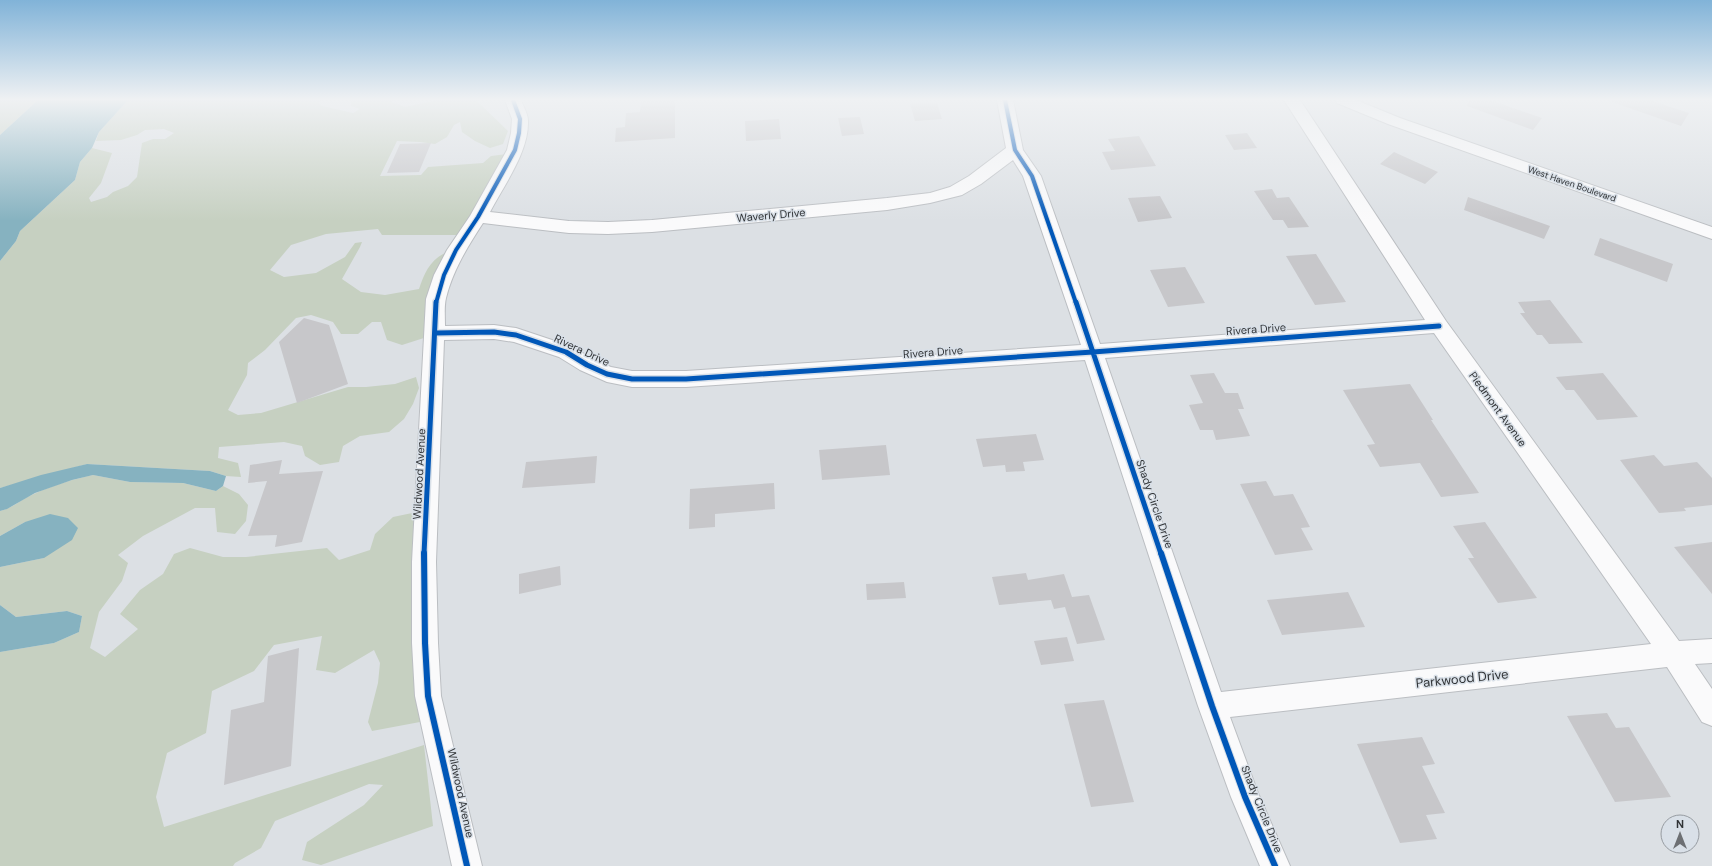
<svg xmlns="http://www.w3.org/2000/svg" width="1712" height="866" font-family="'DM Sans',sans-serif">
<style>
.green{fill:#c6d0c1}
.water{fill:#86b2c0}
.building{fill:#c7c7ca}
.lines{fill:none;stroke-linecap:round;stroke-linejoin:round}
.minor-casing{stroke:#bbbec2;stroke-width:2}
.tertiary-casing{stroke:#bbbec2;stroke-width:2}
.minor{fill:#fafafb;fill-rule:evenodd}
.tertiary{fill:#fafafb;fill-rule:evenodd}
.cycleway-far2-casing{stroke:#d9e0e8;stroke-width:6}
.cycleway-far1-casing{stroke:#d9e0e8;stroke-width:8}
.cycleway-casing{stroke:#d9e0e8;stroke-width:8}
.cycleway-far2{stroke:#0057b8;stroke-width:4}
.cycleway-far1{stroke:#0057b8;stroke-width:5}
.cycleway{stroke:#0057b8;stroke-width:6}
.labels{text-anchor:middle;stroke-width:3;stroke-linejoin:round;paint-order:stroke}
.far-street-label{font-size:9px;fill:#313437;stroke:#d9e0e8}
.street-label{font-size:11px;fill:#313437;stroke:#d9e0e8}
.near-street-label{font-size:13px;fill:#313437;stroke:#d9e0e8}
</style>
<rect width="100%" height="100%" fill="#dce0e4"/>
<path class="green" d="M0,100H38L0,135Z
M128,100H321L319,103L322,106L353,113L360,109L351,106V100H393L392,102L405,107L438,100H476L508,131L503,144L490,148L475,141L462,132L460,122L454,125L447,137L435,144L420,142L397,141L380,176L421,175L428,167L483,163L491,156L507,154L475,214L457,235H382L378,229L326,234L291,245L270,270L284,277L316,273L345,257L355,243L362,242L360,247L342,279L361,292L385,295L419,289C424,274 430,260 445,253L431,288L425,314L427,337L402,345L387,340L381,322H372L358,334H341L333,322L311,315L296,318L265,350L248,363L247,375L228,410L238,415L261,413L348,387H366L395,384L416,377L419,388L413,404L404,419L389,432L360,436L343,446L339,462L320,465L305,456L302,446L284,442L219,447L218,458L238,463L241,477L226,476L210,471L87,464L0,488V261L16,241L20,231L75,180L80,162L92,148L112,153L101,183L89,198L91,202L107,197L113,192L128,186L137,177L142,143L153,139H165L174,133L164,129L145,130L137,135L121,140L96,141L99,132Z
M93,475L130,482L183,483L216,491L223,486L239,494L248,505L246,521L235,534L217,532L215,508H195L143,536L118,555L128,563L122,581L99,612L90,648L105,657L138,629L120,614L140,590L163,574L174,554L190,548L223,557H246L327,548L339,560L370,550L375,534L393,517L417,512L414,643L420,722L372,731L368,722L378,683L380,663L374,650L335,673L316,670L322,636L274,645L254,671L212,691L206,733L167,753L156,797L164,827L424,745L433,826L321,865L302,860L307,842L364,805L383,785L369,784L275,821L261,848L235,863L233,866H0V652L54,643L79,632L82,616L67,611L16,617L0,605V567L44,558L25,522L0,536V511C13,508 23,498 36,493C54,485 74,479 93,475Z"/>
<path class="water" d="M38,100H128L99,132L92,148L80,162L75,180L20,231L16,241L0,261V135Z
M87,464L210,471L226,476L223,486L216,491L183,483L130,482L93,475L72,480L35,493L7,509L0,511V488L41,475Z
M50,514L68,518L78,528L72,540L44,558L0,567V536L25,522Z
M0,605L16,617L67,611L82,616L79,632L54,643L0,652Z"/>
<path class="building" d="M641,100H675V138L615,142L616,128L625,127L626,113L640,112Z
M1470,100H1490L1542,118L1533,130L1467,106Z
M1612,100H1649L1689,113L1681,126L1612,102Z
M937,103L942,119L915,121L910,104Z
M860,117L864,134L842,136L838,118Z
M779,119L781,139L746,141L745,121Z
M1247,133L1257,148L1234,150L1225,135Z
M1139,136L1156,166L1111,170L1102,152L1115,151L1108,139Z
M431,143L419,172L387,173L400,144Z
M1394,152L1438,172L1425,184L1380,164Z
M1272,189L1277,198L1289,197L1309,227L1288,228L1283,220H1273L1254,191Z
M1160,196L1172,218L1138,222L1128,198Z
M1468,197L1550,226L1544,239L1464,210Z
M1600,238L1673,264L1667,282L1594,255Z
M1316,254L1346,302L1315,305L1286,256Z
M1185,267L1205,303L1168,307L1150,270Z
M1550,300L1583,343L1549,344L1542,335H1537L1520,313H1525L1518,302Z
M304,318L329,325L348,384L297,403L279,342Z
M1214,373L1225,393H1238L1244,409H1238L1250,436L1216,440L1213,430H1200L1189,405L1203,403L1190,375Z
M1603,373L1638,417L1597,420L1574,390H1566L1556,377Z
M1410,384L1433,420H1431L1479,493L1441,497L1420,463L1380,467L1367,445L1375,444L1343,390Z
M1036,434L1044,460L1023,462L1025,471L1006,472L1005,465L983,467L976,439Z
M886,445L890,475L822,480L819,450Z
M1654,455L1664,466L1697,462L1712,478V505L1684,508L1686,511L1659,513L1620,460Z
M597,456L595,483L522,488L526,462Z
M282,460L279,474L323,471L302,542L275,547L277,535L248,536L267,481L248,483L250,465Z
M1266,481L1274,496L1293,494L1310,527L1301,528L1313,550L1275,555L1240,484Z
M774,483L775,509L715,514V527L689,529L690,489Z
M1485,522L1537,598L1498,603L1468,558H1474L1453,526Z
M1712,542V594L1674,547Z
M560,566L561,585L519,594V574Z
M1026,573L1028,580L1064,574L1072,597L1089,595L1105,640L1077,644L1065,607L1054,609L1051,600L999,605L992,577Z
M904,582L906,598L867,600L866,584Z
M1348,592L1365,627L1282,635L1267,600Z
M1067,637L1074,661L1041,665L1034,641Z
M299,648L291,766L224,785L231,710L264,702L268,656Z
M1104,700L1134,802L1091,807L1064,704Z
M1607,713L1616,728L1629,727L1671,797L1615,802L1567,716Z
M1422,737L1435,764L1422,766L1445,813L1426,815L1437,839L1400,843L1357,744Z"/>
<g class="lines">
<defs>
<path id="minor" d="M505,100H521C523,106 528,114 528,121C529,152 504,185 490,212L569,221L608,222L652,220L887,198L930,193L950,187L969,176L1006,148L997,100H1013L1023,150L1041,176L1100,344L1425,320L1284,100H1300L1446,321L1679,641L1712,639V663L1695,664L1712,689V726L1702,722L1667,667L1230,717L1258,793L1290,866H1260L1231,797L1198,706L1085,360L686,387H632L607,382L580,370L559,357L514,342L494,339L444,340L436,562L438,643L441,696L482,866H452L415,696L412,643V562L426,299L434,275L447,250L470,216L507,150L511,133L512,119ZM1013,160L1023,176L1081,345L686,371H632L611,367L594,360L573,347L516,328L494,325L445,326C445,317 444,306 446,298C453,270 468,246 483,223L569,233L608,234L652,232L887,210L930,203L962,195L981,184ZM1434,333L1651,644L1221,692L1105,358Z"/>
<path id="tertiary" d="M1335,100H1356L1400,118L1712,227V239L1388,124L1337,103Z"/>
</defs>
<use href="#minor" class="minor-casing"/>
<use href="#tertiary" class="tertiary-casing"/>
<use href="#minor" class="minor"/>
<use href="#tertiary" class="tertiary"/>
<defs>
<path id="cycleway-far2" d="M1005,100L1015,150L1032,176L1076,303
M436,303L444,275L456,250L478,217L515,150L519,133L520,119L513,100"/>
<path id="cycleway-far1" d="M1076,302L1161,554
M436,333L494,332L516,335L566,352L587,365L607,374L632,379H686L1093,352L1439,326
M424,554L436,302"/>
<path id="cycleway" d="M424,553L425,643L428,696L467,866
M1161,553L1212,706L1245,797L1275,866"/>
</defs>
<use href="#cycleway-far2" class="cycleway-far2-casing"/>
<use href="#cycleway-far1" class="cycleway-far1-casing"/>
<use href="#cycleway" class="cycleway-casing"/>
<use href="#cycleway-far2" class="cycleway-far2"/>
<use href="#cycleway-far1" class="cycleway-far1"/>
<use href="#cycleway" class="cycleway"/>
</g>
<linearGradient id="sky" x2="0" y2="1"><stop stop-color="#81b3d8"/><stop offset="0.45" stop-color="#eff1f3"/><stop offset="1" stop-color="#eff1f3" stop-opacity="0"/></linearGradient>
<rect width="1712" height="221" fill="url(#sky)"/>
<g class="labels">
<g class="far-street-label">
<text transform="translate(1572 184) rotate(19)" y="3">West Haven Boulevard</text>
</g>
<g class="street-label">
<text transform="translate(771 215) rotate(-5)" y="4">Waverly Drive</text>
<text transform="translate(1256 329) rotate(-4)" y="4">Rivera Drive</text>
<text transform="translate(582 350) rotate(25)" y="4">Rivera Drive</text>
<text transform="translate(933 352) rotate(-4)" y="4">Rivera Drive</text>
<text transform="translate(1498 409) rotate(54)" y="4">Piedmont Avenue</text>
<text transform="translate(419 474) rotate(-87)" y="4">Wildwood Avenue</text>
<text transform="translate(1155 504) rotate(71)" y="4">Shady Circle Drive</text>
<text transform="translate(461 793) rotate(78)" y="4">Wildwood Avenue</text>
<text transform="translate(1262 809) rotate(68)" y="4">Shady Circle Drive</text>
</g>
<g class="near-street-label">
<text transform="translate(1462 678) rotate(-6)" y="5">Parkwood Drive</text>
</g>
</g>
<g transform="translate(1680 834)"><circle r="19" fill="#d9e0e8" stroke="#969ba1"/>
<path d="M0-3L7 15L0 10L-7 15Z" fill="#6d7074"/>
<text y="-6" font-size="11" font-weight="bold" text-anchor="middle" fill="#313437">N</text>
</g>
</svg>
